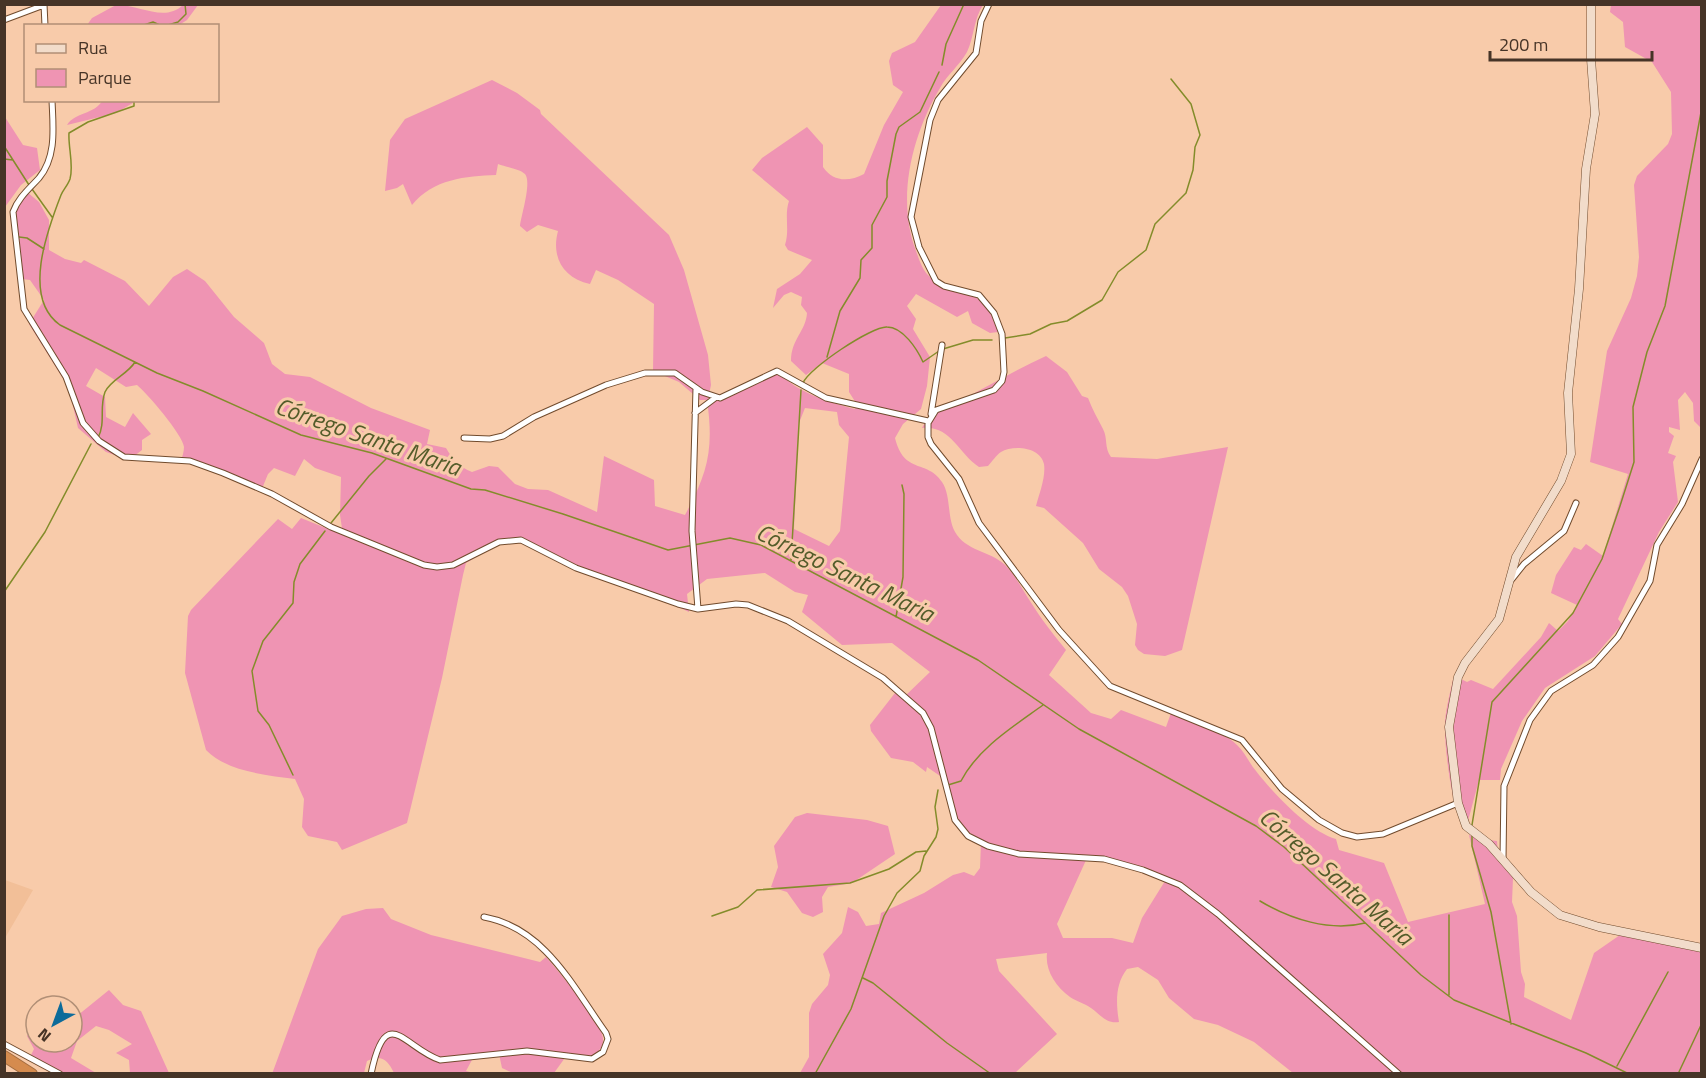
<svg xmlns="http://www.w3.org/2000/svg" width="1706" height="1078" font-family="'Titillium Web',sans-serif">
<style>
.built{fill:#f2bf98}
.green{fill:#ef94b3;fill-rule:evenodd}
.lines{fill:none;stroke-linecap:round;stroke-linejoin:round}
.stream{stroke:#838c2a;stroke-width:1.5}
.street-casing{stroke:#714b2d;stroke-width:7}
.secondary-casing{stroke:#714b2d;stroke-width:9}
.highway-casing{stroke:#a36d40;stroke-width:12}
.street{stroke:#fff;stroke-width:5}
.secondary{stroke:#f2dcca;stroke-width:8}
.highway{stroke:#d58b4e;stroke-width:10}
.labels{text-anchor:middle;stroke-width:6;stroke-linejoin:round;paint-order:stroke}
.water-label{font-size:24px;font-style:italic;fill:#535c2a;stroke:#f8cbaa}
</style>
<rect width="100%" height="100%" fill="#f8cbaa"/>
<path class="built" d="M5,880L33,890L5,938L4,880Z"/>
<path class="green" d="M116,5C139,4 164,23 183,5H198L187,20L179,25H87L92,18Z
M941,5H983C974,18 974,37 967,52C959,66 947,75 940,88C912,135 896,199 916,251C919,259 922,269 928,275C951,301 983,278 998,332L990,333L972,323L968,311L957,317L916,294L907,306L916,319L913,329L930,357L927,386L921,409L903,424L895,438C904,475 927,459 942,482C952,497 946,520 957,535C969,552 994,552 1007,567C1016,577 1023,590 1030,601C1041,619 1053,634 1066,650L1049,675L1091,713L1111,719L1121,710L1166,727L1171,713C1192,722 1221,729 1237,745C1245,752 1249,763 1256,771C1274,794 1309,831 1336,839L1339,850L1384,863L1408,922L1485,904L1469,835L1480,839L1497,841L1498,854L1513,878L1512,902L1517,916L1521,972L1525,984L1524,997L1571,1020L1594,953L1620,935L1701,950V1073H1293L1254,1042L1218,1025L1194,1019L1169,998L1158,980L1138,967L1127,969C1115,984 1116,1004 1119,1022C1106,1024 1101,1015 1091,1008C1084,1003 1076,1001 1070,997C1055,986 1045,970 1047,953L996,959L999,971L1057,1034L1015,1073H800L809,1057V1013L812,1004L828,985L830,975L823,954L842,933L848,907L858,912L866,926L879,924L881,913L924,893L953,875L964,872L974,876L980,868L981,842L959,824L946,780L927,767L926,772L913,762L891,758L871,731L870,725L895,693L904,697L930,672L892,643L842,645L802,612L808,595L795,592L765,573L707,579L687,594L689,612L642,590L578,572L524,542H501L466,563L463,575L442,678L407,823L342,850L337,842L308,836L302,827L304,799L295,779C266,775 228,772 206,750L185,673L188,616L191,610L278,519L292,529L301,518L343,535L340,515L341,477L315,468L304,459L295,476L274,468L268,474L261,491L199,465L181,461C182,457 184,452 184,447C183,435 147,393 137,385L126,387L96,368L86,386L105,397L106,417L125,427L133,413L151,434L142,440V450L129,460L106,452L78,428L69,388L29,324L44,300L30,280L22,279L14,214L27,192L39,202L49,220V250L65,259L81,263L84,260L125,281L149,306L173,277L187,269L205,281L234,317L264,343L272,364L285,374L310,377L371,408L430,430L427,444L446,448C453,460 459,467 472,472L489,466L498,467L515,484L528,489L548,490L597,512L604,456L654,480L655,506L685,515C708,472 714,449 707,400H700L679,382L653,371L654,304L618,280L596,270L590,284C563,278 551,257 558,231L538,225L527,232L520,226C521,216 532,182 525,174C520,169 506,167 498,164L496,175C466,176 433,179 412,205L403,184L397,188L385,191L390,140L405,119L492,80L517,93L540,110L541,114L669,235L684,270L708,355L711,385L708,399L778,372C798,393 828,402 855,409L856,403L849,392V374L822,363L806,375L791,361C791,339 806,331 807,313L801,305L802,297L791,292L784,295L773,308L777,289L800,274L812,260L788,250L785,245C790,230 784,215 789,201L752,170L762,158L807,127L823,145V167C833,182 849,182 864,174L884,125L903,92L893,85L889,61L892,53L915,42ZM805,408L837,412L839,425L849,437L840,531L829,546L794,529L799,423ZM1087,858L1114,863L1165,881L1142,918L1133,943L1112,938H1063L1057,924Z
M1611,5H1701L1702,429L1694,421L1693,403L1685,392L1678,400L1680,430L1669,427V432L1674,436L1668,453L1676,456L1673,462L1678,502L1659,532L1618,619L1622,624L1595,656L1545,688L1522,721L1501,769L1500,780H1479L1468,821L1464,823C1451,810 1444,743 1445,722C1446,708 1450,693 1453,680L1455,676L1467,682L1471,680L1493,689L1541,637L1549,623L1558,631L1568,621L1577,605L1551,593L1556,575L1574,547L1581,550L1586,544L1603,556L1628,474L1590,462L1607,351L1631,298L1637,276L1639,257L1634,185L1637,176L1668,144L1672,134L1671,92L1652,62L1625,47L1623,22L1610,12Z
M103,100L136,101L116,113L67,125C75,112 94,115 103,100Z
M5,117L23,145L37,148L40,170L21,185L5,207Z
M1046,356L1067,372L1082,396L1088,398C1092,409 1098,419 1103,429C1108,438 1104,448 1111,457L1157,459L1228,447L1182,650L1165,656L1144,654L1138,650L1135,645L1137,624L1128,596L1122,587L1099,569L1083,543L1044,508L1036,506C1039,494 1046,477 1044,464C1040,446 1012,445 1001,452C996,455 992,462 988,466L979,467C958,453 951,425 922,428C933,408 953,405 971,395C996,381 1020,368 1046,356Z
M807,813L867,820L888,826L895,854L852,883L828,887L822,897L823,912L813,917L802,913L787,892L771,887L778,867L774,846L795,817Z
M383,908L391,919L431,935L540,962L546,957C558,970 601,1022 603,1038C604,1046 598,1053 592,1057L567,1055L554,1073H513L502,1068L499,1054L473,1058L466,1071L474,1073H394C388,1060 381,1054 367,1061L364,1073L272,1074L318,949L342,916L366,909Z
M109,990L123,1005L141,1011L169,1073H130L129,1060L116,1053L132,1044L109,1030L96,1026L77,1041L71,1058L96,1073H63L31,1055L34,1049L27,1036L36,1024V1042H72V1020Z"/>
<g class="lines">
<path class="stream" d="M1701,4L1702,5
M141,26L153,22L162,26
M165,26L178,22L186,14L185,4
M942,65L946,44L964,4
M134,100V106L88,122L69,133C68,147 74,165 70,179C68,185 63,190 61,195C47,231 22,298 60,325L157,373L203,391L301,435L372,453L471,489L485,490L563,514L668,550L730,538L761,545L978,660L1079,729L1256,826L1284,847L1421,975L1454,1000L1586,1053L1629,1074
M4,146L29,185
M4,159L13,160
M32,189L52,217
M19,237L27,238L44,249
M4,239H5
M1005,338L1030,334L1051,324L1067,321L1102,300L1118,272L1146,250L1155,224L1186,193L1193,170L1195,147L1200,135L1191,104L1171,79
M943,349L973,340H992
M827,357L840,311L860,278L861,260L872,248V225L887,197V181L896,134L899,127L920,112L939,72
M803,383C809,368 872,326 887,327C903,327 917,349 923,362L939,351
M98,438C106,422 99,408 105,392C110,380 128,374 135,362
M331,523L369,476L386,459
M791,561L801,390
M4,592L45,532L91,444
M896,617L903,577L904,494L902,485
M293,775L269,725L258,711L252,671L263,641L293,603L294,582L300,564L325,531
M948,785L961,781C978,748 1014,726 1043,705
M1472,825L1492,702L1573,613L1602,559L1620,506L1634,462L1633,407L1647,352L1665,306L1702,107
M1472,833V846L1491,912L1511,1024
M1260,901C1290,919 1330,932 1365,923
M712,916L738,907L757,890L850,883L889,869L916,852L926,851
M863,978L873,983L947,1043L991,1074
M1449,995V915
M1617,1066L1668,972
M815,1074L851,1009L884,916L897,893L920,871L924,856L936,837L938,829L935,807L938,790
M1678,1074L1702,1023"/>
<defs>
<path id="street" d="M44,4L45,26
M989,4L981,21L976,53L938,100L930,120L911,217L919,247L936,281L944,286L979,295L994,313L1002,334L1004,372L1002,381L994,390L936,410L928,423V437L931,444L959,479L979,523L1059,630L1110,686L1242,740L1282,789L1319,820L1342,833L1357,837L1383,834L1458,803
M4,20L44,5
M52,100C53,127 57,156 39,178C29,189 18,198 13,212L24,309L66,377L83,423L99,441L124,457L190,461L223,473L272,494L331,527L424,565L437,567L453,565L499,542L521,540L576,568L678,604L698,609L736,604L748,605L788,621L883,678L923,713L931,728L955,820L968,836L988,846L1019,854L1104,859L1143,870L1180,885L1218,914L1399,1074
M696,388L692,531L698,609
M695,413L715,398
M931,414L942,345
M464,438L490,439L503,436L534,417L606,385L645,373H675L702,392L720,398L777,371L826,398L928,421
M1512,579L1524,564L1564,531L1576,503
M1503,859L1504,786L1530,720L1551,691L1593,665L1618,637L1650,581L1657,545L1682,504L1702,459
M4,1044L60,1074
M371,1074C386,1001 404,1048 440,1060L527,1051L592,1059L603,1052L608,1039L606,1033C573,987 545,928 484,917"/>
<path id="secondary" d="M1591,4V59L1595,114L1586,169L1579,289L1568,393L1571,454L1561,481L1516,557L1499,619L1465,663L1458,677L1449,727L1458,803L1466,826L1489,844L1531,892L1560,915L1599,927L1702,948"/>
<path id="highway" d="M4,1056L32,1074"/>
</defs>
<use href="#street" class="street-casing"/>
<use href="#secondary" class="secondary-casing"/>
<use href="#highway" class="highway-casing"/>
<use href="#street" class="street"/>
<use href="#secondary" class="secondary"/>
<use href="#highway" class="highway"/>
</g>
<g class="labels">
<g class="water-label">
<text transform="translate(368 437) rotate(19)" y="8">Córrego Santa Maria</text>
<text transform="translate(845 573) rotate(26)" y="8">Córrego Santa Maria</text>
<text transform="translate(1336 877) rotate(41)" y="8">Córrego Santa Maria</text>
</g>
</g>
<rect width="1706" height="1078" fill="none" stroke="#463427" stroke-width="12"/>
<rect x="24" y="24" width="195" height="78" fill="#f8cbaa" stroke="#b18f76" stroke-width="1.5"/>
<rect x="36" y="44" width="30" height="9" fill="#f2dcca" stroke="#b18f76" stroke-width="1.5"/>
<text x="78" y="54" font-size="18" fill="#463427">Rua</text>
<rect x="36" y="69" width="30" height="18" fill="#ef94b3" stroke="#b18f76" stroke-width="1.5"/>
<text x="78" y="84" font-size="18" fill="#463427">Parque</text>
<g transform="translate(54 1024) rotate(221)"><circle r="28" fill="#f8cbaa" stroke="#b18f76" stroke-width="1.5"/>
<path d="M0-4.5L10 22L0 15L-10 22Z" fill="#0d6b9a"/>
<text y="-9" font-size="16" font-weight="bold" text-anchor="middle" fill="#463427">N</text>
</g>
<path d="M1490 51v9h162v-9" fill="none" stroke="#463427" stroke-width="3"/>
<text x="1499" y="51" font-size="18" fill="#463427" stroke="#f8cbaa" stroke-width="4.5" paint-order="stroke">200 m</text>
</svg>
